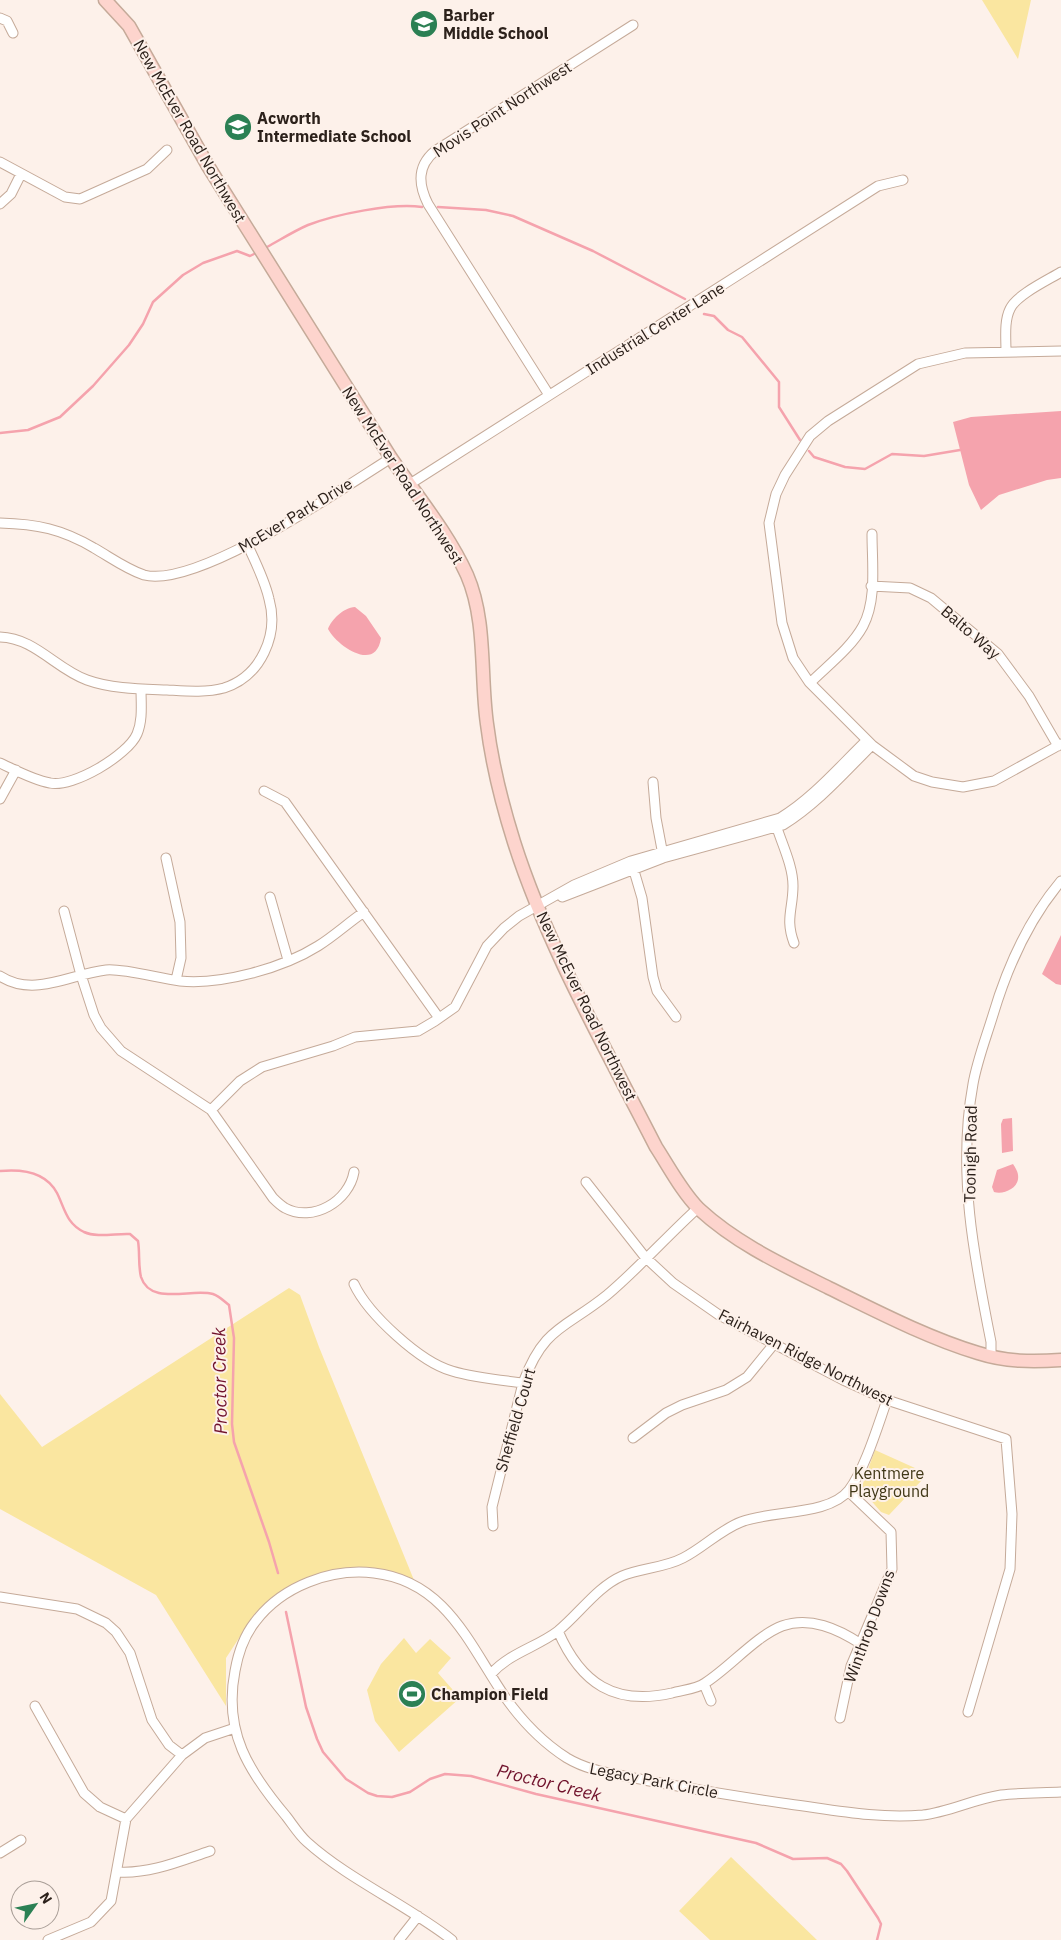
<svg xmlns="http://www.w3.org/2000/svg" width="1061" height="1940" font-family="'IBM Plex Sans',sans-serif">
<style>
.green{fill:#fae6a0}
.water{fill:#f5a3ad}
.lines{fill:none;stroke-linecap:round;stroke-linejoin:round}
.stream{stroke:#f5a3ad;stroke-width:2.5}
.street-casing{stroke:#c5aa99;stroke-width:11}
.secondary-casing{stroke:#c5aa99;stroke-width:15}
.street{stroke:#fff;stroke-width:9}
.secondary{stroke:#fdd4cd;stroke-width:12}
.labels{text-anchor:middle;stroke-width:4;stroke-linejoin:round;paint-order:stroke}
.poi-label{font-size:16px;font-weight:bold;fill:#2c211b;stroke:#fdf1ea;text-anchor:start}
.street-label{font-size:16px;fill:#2c211b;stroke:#fdf1ea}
.park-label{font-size:16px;fill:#403716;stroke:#fdf1ea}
.water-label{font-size:18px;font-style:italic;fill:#70122c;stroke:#fdf1ea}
</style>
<rect width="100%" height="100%" fill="#fdf1ea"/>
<path class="green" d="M982,0H1031L1018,59Z
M289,1288L300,1295L319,1347L418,1590L381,1571L298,1584L256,1612L226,1658V1706L156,1595L0,1509V1394L42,1447Z
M875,1450L915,1468L922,1480L889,1515L881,1512L861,1489Z
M404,1638L416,1653L430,1639L451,1658L438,1673L460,1698L399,1752L375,1721L367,1690L381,1664Z
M731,1857L817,1940H710L679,1911Z"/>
<path class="water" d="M1061,411V478L1047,480L999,495L981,510L969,485L953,422L971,417Z
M355,607L366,616L381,638C376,673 337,646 328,629C332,619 343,608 355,607Z
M1061,935V985L1056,984L1042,974Z
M1012,1118L1013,1151L1002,1153L1001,1124L1003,1119Z
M1013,1164C1015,1167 1018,1172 1018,1175C1020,1188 1004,1195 994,1192L992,1187L997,1170Z"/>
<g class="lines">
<path class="stream" d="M438,207L486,210L513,216L593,251L685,299
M267,247C280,240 294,231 308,225C337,214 391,203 422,207
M704,314L714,316L728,330L742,337L779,382V407L800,440
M0,433L28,430L60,417L93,386L129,345L143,324L153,302L183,275L203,263L237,251L250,256L254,254
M809,451L814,457L845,467L865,469L892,454L924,456L960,450
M0,1171C21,1169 46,1172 57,1193C65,1209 66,1223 84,1232C97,1238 117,1233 130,1234L138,1241C140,1253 138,1265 141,1277C150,1306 192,1288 213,1294C219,1296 224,1301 229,1305L234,1338L232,1424L234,1442L269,1542L278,1573
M286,1612L306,1707L317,1739L323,1752L346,1779L368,1793L377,1796L392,1797L410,1792L430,1779L445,1774L471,1776L536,1794L756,1843L793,1859L827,1858L841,1864L847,1871L878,1918L881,1924L877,1940"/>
<defs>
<path id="street" d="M0,18L7,21L13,33
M0,162L65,197L80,199L147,169L167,150
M0,204L11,194L21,174
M1061,351L965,353L918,364L828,421L810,436L785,475L776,494L769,523L782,623L793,658L809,682L872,745L914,776L932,782L963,787L994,781L1061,744
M1006,352C1006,338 1004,321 1010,309C1016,295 1048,280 1061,272
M549,395L428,204C418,184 417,166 435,151L633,25
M410,484L878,186L903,180
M0,523C37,524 62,529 94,548C110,557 126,569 144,575C197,589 343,488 391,458
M871,586L910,588L931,598L998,654L1029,696L1058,746
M0,637C35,638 56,669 87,680C112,689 141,689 167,690C185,691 205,693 224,688C261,676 279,635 269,599C265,581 256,563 248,546
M810,683C827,666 851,648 863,626C877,600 872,563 872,534
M0,763C15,770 33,780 50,783C73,788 128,755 137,734C143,720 141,704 141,689
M653,782L656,818L663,855
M264,791L285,802L439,1018
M0,799L16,770
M775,822C781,842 793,865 793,886C793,909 785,919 794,943
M166,858L180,922L181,958L176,980
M632,864L642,898L653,977L657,991L676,1017
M270,897L288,960
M562,897L663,858L783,825C817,804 844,773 872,745
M64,911L81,975L94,1015L101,1028L121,1051L211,1110L273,1198C276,1201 280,1205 285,1208C313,1223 349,1201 354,1172
M0,976C34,998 70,974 106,970C123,968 161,979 180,981C222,985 283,968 318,946C334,936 348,923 364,912
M211,1110L240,1081L262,1067L333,1046L355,1037L418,1031L435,1021L455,1007L487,946L504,928L519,916L574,885L631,861L780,818C813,798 839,767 867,740
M586,1182L645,1257L673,1283L719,1315L843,1380L887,1400L1006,1439L1012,1514L1010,1569L968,1712
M354,1284C368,1314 420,1362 452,1371C475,1378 500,1380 523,1383
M991,1356V1342C974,1257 957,1171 973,1084C977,1061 986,1038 993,1015C1007,968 1029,919 1061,881
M633,1438L666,1413L682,1405L726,1390L747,1377L774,1344
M493,1526L492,1507L523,1383C544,1326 565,1329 607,1295C638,1269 668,1235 698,1208
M0,1597L77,1609L106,1623L116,1632L130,1653L152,1720L169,1745L182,1755
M558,1631C581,1684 615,1706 672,1693C683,1690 697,1689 705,1683C729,1668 756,1636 782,1626C810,1616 838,1629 861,1644
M492,1673C510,1653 537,1647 558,1631C579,1614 597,1587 622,1576C641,1568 664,1568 683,1558C703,1548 720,1530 741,1522C771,1510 829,1516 849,1490C865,1469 878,1425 887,1400
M704,1684L711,1701
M35,1706L84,1793L100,1807L126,1819
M840,1718L851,1666L892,1569L891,1532L848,1491
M0,1853L21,1840
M118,1872C150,1874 180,1861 210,1851
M48,1940L91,1922L111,1901L126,1819L182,1755L205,1738L235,1728
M399,1940L418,1916
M452,1940C407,1905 348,1879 307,1842C299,1835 293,1825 286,1816C249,1772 223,1732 235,1671C238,1654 244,1636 255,1622C282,1586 331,1568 374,1573C446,1581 470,1646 505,1697C522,1721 542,1742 567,1758C590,1772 617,1774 644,1780C692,1789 740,1797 789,1804C834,1810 877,1819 923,1815C949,1812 974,1799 1001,1795C1020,1793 1041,1793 1061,1792"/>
<path id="secondary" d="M105,0L129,26L208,166L391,458C417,496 448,533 467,575C487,621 480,676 487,724C492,764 502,804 514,842C547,946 606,1049 656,1147C669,1167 682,1192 699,1209C737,1244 783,1265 829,1288C876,1311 928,1338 978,1353C1006,1362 1033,1362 1061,1360"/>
</defs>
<use href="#street" class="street-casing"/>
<use href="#secondary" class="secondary-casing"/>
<use href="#street" class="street"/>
<use href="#secondary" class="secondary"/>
</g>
<defs>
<symbol id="school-disc" viewBox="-11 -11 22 22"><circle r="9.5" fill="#2b8054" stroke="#fdf1ea"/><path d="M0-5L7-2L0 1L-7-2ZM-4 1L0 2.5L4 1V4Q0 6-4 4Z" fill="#fff"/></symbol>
<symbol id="stadium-disc" viewBox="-11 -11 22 22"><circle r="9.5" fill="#2b8054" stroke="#fdf1ea"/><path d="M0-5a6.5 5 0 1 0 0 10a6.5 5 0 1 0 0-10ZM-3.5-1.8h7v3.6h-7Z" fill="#fff"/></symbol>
</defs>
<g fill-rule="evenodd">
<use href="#school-disc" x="408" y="8" width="32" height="32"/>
<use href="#school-disc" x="222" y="111" width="32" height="32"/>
<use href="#stadium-disc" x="396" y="1678" width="32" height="32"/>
</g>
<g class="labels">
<g class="poi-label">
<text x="443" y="21">Barber<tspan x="443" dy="18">Middle School</tspan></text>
<text x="257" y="124">Acworth<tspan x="257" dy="18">Intermediate School</tspan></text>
<text x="431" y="1700">Champion Field</text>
</g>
<g class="street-label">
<text transform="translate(502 109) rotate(-33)" y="6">Movis Point Northwest</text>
<text transform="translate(190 131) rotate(60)" y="6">New McEver Road Northwest</text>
<text transform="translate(655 328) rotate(-32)" y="6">Industrial Center Lane</text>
<text transform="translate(403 475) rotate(57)" y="6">New McEver Road Northwest</text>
<text transform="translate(295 515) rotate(-31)" y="6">McEver Park Drive</text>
<text transform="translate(971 632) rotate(41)" y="6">Balto Way</text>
<text transform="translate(587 1006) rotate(64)" y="6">New McEver Road Northwest</text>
<text transform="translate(970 1154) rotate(-89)" y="6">Toonigh Road</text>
<text transform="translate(806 1357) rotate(27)" y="6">Fairhaven Ridge Northwest</text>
<text transform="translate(515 1420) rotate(-74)" y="6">Sheffield Court</text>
<text transform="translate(869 1626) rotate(-70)" y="6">Winthrop Downs</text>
<text transform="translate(654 1780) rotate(11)" y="6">Legacy Park Circle</text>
</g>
<g class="park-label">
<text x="889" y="1479">Kentmere<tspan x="889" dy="18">Playground</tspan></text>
</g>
<g class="water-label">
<text transform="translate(220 1381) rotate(-91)" y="6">Proctor Creek</text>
<text transform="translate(549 1783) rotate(14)" y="6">Proctor Creek</text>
</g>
</g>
<g transform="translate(35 1905) rotate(57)"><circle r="24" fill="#fdf1ea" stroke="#a99e97"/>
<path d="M0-4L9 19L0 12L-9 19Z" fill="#2b8054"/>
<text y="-8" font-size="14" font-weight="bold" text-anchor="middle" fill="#2c211b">N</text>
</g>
</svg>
